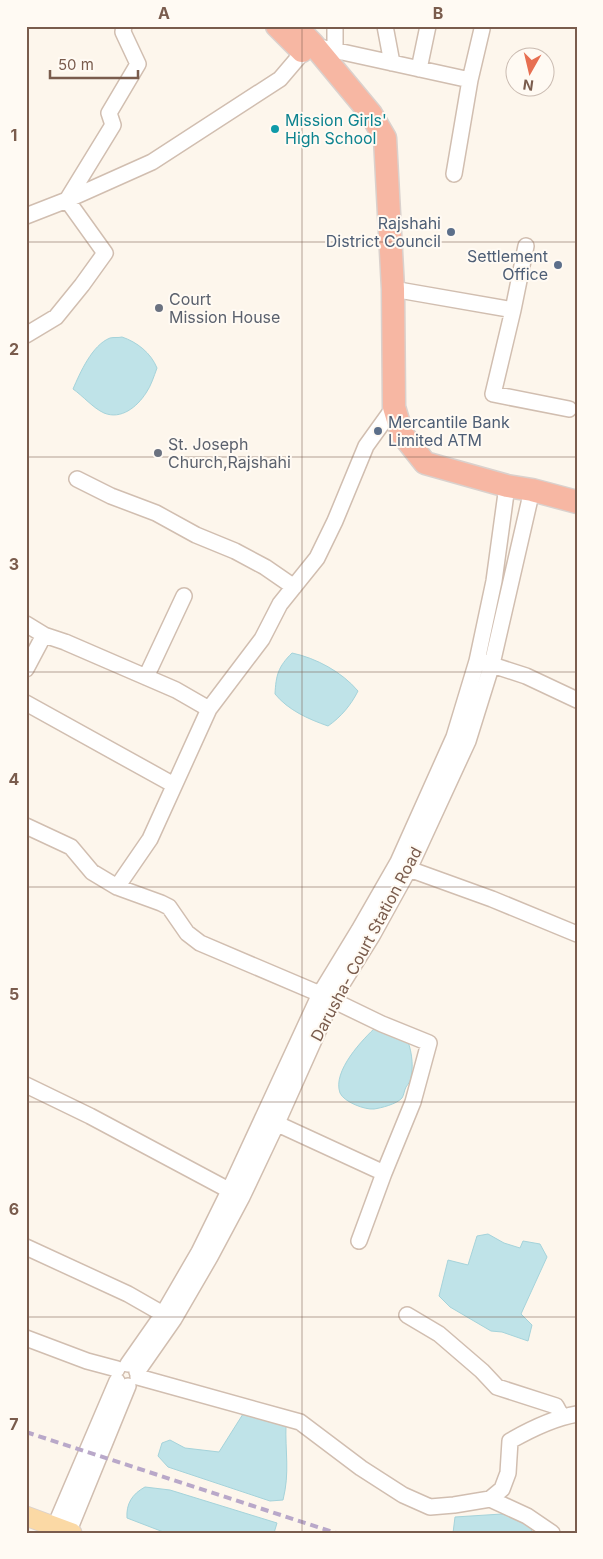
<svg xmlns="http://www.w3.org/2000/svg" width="603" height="1559" font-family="Inter,sans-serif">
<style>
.water{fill:#bfe3e8;stroke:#a5d3da}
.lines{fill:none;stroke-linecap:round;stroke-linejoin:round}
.minor-casing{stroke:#d1beb0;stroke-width:18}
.major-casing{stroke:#dad1cd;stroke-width:21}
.highway-casing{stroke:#dad1cd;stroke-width:25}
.minor{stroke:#fff;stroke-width:15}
.major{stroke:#fbd9a5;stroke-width:19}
.highway{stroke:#f7b7a3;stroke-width:22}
.rail{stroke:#b9a8c9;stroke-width:4;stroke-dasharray:8 5;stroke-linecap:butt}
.grid{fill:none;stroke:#7a5c4d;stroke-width:1;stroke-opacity:0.55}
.culture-dot{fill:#0f9aa8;stroke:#fffaf3;stroke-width:2}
.service-dot{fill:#5c6f8a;stroke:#fffaf3;stroke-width:2}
.worship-dot{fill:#6b7280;stroke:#fffaf3;stroke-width:2}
.labels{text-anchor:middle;stroke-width:4;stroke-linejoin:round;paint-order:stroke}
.culture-label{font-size:16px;fill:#0d838f;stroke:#fffaf3;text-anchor:start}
.service-label{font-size:16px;fill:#4e5e75;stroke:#fffaf3;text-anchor:end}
.worship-label{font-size:16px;fill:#5b616d;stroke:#fffaf3;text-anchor:start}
.street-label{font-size:16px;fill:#7a5c4d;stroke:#fffaf3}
.neatline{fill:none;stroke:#7a5c4d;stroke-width:2}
.grid-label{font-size:16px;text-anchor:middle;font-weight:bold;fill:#7a5c4d}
</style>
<rect width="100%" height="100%" fill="#fdf6ec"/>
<path class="water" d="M122,337C137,342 151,353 157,368C154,376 151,386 146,393C137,407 121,420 104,413C93,408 83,396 73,389C80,373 92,345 110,338C114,337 118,338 122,337Z
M292,653C316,658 342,672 358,691C351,705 341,717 328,726C308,719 288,710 275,694C276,675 278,667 292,653Z
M377,1026L406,1036C411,1048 414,1064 411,1077C411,1081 408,1084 406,1087C404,1091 404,1095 402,1098C397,1104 381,1108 374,1109C365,1110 344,1102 340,1093C332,1071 363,1039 377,1026Z
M488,1234L504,1243L520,1248L523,1241L540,1244L547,1257L521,1314L532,1325L528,1341L502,1332L491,1331L450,1307L439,1296L448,1260L468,1265L477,1236Z
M243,1414L286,1424C285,1452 290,1472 283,1500L270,1501L168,1467L158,1456L162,1443L170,1440L185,1448L219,1452Z
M145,1487L170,1490L277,1523L274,1533H166L127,1518C126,1504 132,1494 145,1487Z
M502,1514L534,1522L531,1533H453L455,1517Z"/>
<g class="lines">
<defs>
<path id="minor" d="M335,26V51
M385,26L392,63
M419,69L428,26
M470,80L482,29
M26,216L67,200L113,125L109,113L138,64L123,32L124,26
M526,246L513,310L493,394L569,409
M393,289L513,310
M26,335L56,317L82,285L105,253L67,200L152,162L280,79L303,52L315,46L470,80L454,174
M77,479L111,496L156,513L196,535L235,551L265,567L294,587
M26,624L44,635
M483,662L526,676L577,700
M26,669L44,635L65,642L176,690L209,709
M146,677L184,596
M26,703L174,785
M26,826L71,847L92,872L117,887L161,903L169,907L187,933L200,943L320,994L382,1024L429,1043L413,1102L384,1173L269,1120
M402,864L409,869L492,899L577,934
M117,887L150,839L209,709L262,639L280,604L317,558L335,521L366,446L394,407
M26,1085L90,1116L238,1195
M359,1241L384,1173
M26,1247L128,1294L163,1314
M407,1315L439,1334L482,1371L497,1387L556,1406L562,1417
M26,1338L87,1361L117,1369
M128,1364L163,1314L199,1252L229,1191L320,994L359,930L398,862L454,737L477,661L494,581L507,486
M137,1372L174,1319L210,1257L242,1197L277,1123L332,1000L372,936L409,869L468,741L492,664L532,490
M138,1377L300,1422L361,1468L403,1495L430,1507L454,1505L490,1499L527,1516L552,1533
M490,1499L502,1489L508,1473L510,1441C531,1429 553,1418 577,1414
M52,1533L117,1381
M68,1533L128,1386"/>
<path id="major" d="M26,1516L72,1533"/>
<path id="highway" d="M277,26L302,51
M295,26L312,43L371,114L385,138L393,289L394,407L402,434L425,463L507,486L532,490L577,502"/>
</defs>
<use href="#minor" class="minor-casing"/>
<use href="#major" class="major-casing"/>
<use href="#highway" class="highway-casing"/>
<use href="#minor" class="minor"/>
<use href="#major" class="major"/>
<use href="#highway" class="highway"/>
<path class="rail" d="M26,1432L336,1533"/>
</g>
<path class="grid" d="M302,26V1533M26,242H577M26,457H577M26,672H577M26,887H577M26,1102H577M26,1317H577"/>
<circle class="culture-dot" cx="275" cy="129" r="5"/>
<g class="service-dot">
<circle cx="451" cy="232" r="5"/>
<circle cx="558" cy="265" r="5"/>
<circle cx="378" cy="431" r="5"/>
</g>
<g class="worship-dot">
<circle cx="159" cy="308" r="5"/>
<circle cx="158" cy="453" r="5"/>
</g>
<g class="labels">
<g class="culture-label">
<text x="285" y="126">Mission Girls'<tspan x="285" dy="18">High School</tspan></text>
</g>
<g class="service-label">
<text x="441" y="229">Rajshahi<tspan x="441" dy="18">District Council</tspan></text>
<text x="548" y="262">Settlement<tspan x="548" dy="18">Office</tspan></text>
<text x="388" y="428" text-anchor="start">Mercantile Bank<tspan x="388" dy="18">Limited ATM</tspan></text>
</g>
<g class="worship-label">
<text x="169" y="305">Court<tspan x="169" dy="18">Mission House</tspan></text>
<text x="168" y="450">St. Joseph<tspan x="168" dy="18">Church,Rajshahi</tspan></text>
</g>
<g class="street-label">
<text transform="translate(366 944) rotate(-62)" y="6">Darusha- Court Station Road</text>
</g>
</g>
<rect width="603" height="1559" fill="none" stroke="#fffaf3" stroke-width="55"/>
<g transform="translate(530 72) rotate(188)"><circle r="24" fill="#fffaf3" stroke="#cabbb1"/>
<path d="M0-4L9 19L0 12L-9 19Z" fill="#e76f51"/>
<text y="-8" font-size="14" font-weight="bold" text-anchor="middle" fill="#7a5c4d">N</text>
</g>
<path d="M50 70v8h88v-8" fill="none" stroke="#7a5c4d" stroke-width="2.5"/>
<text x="58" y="70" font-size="15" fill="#7a5c4d" stroke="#fffaf3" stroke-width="4" paint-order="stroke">50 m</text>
<rect x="28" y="28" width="548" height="1504" class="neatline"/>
<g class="grid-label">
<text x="164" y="19">A</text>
<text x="438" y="19">B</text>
<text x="14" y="141">1</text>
<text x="14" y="355">2</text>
<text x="14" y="570">3</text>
<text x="14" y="785">4</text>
<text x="14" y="1000">5</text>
<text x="14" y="1215">6</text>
<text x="14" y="1430">7</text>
</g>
</svg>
